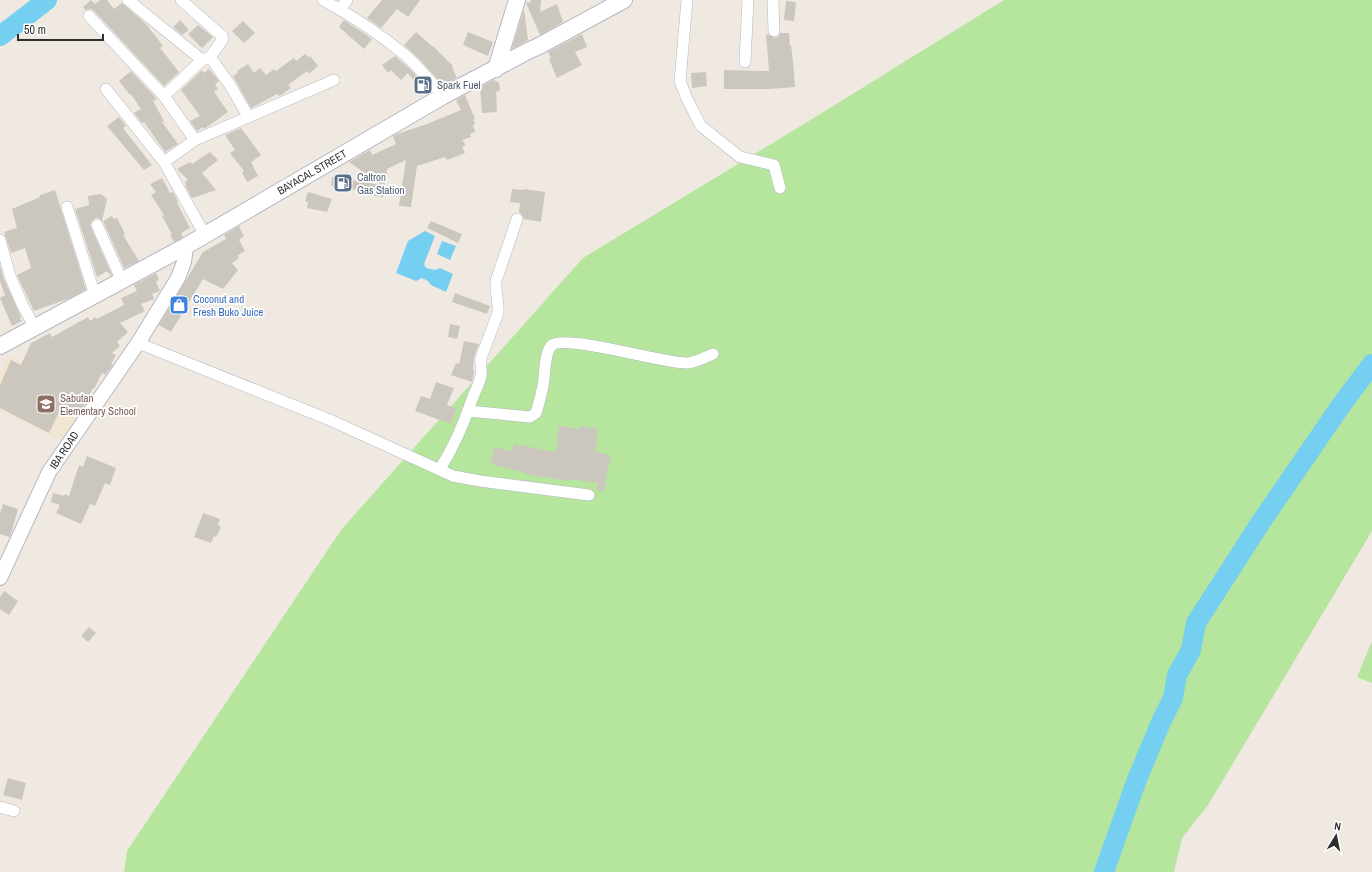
<svg xmlns="http://www.w3.org/2000/svg" width="1372" height="872" font-family="'Archivo Narrow',sans-serif">
<style>
.education{fill:#f0e6d1}
.green{fill:#b6e59e}
.water{fill:#75cff0}
.lines{fill:none;stroke-linecap:round;stroke-linejoin:round}
.river{stroke:#75cff0;stroke-width:20}
.building{fill:#cbc7bf}
.minor-casing{stroke:#b4b7c1;stroke-width:12}
.tertiary-casing{stroke:#b4b7c1;stroke-width:16}
.secondary-casing{stroke:#b4b7c1;stroke-width:18}
.minor{stroke:#fff;stroke-width:11}
.tertiary{stroke:#fff;stroke-width:14}
.secondary{stroke:#fff;stroke-width:16}
.labels{text-anchor:middle;stroke-width:3.5;stroke-linejoin:round;paint-order:stroke}
.service-label{font-size:11px;fill:#4e5e75;stroke:#fff;text-anchor:start}
.street-label{font-size:11px;fill:#2e2e2e;stroke:#fff}
.shop-label{font-size:11px;fill:#366cbe;stroke:#fff;text-anchor:start}
.education-label{font-size:11px;fill:#785e54;stroke:#fff;text-anchor:start}
</style>
<rect width="100%" height="100%" fill="#efe9e1"/>
<path class="education" d="M9,356L96,396L68,444L0,412V371Z"/>
<path class="green" d="M1004,0H1372V531L1208,805L1182,838L1174,872H124L127,851L341,530L583,258L817,116Z
M1372,641V683L1357,677Z"/>
<path class="water" d="M425,231L435,236L424,264L426,268L435,270L440,268L453,274L446,292L431,285L428,281L422,278L416,281L396,273L408,241Z
M442,241L456,246L450,260L437,254Z"/>
<g class="lines">
<path class="river" d="M0,36L47,0
M1104,872L1136,782L1161,722L1173,698L1177,675L1191,650L1196,623L1261,522L1342,404L1372,364"/>
</g>
<path class="building" d="M91,0L95,4L100,0H107L114,9L122,3L147,25L163,46L160,48L161,49L179,72L164,86L94,11L91,9L85,10L83,7Z
M382,0H420L408,17L397,9L381,28L367,18Z
M531,0H541L540,12L557,4L563,22L540,35L526,3V2L530,3Z
M786,1L796,2L794,21L784,20Z
M524,9L528,40L512,49Z
M180,20L189,30L182,35L173,27Z
M344,20L372,39L364,49L340,28L339,27Z
M243,21L255,33L244,43L232,31Z
M198,25L213,37L202,48L188,34Z
M416,32L433,47V46L453,66L452,67L457,78L443,85L420,60L404,45Z
M468,32L493,42L488,56L463,45Z
M780,33H789L790,46L791,45L793,61L795,87L770,89H724V70L769,71L766,34L775,38L778,37Z
M582,34L587,47L575,52L582,65L557,78L549,59L551,58L548,52Z
M305,54L308,57L310,56L318,66L309,74L307,71L288,85L291,88L281,95L279,96L277,94L251,108L233,76L238,73L237,71L248,64L254,73L260,68L266,75L274,69L276,71L294,58L296,61Z
M395,56L410,69L427,88L423,91L408,73L401,80L391,70L388,73L382,65Z
M209,69L219,81L215,85L218,89L214,92L228,112L210,125L204,129L203,127L197,131L190,121L200,116L181,90L202,70L204,73Z
M131,71L157,99L153,101L164,121L162,122L178,144L165,152L144,122L142,123L134,113L141,109L131,94L130,95L119,81Z
M706,72L707,86L692,88L691,73Z
M494,80L499,83L500,90L496,92L497,112L482,113L480,87Z
M465,95L475,119H473L475,124L473,125L475,132L470,134L471,137L462,140L466,145L462,147L465,153L447,160L445,157L417,166L411,207L399,206L406,160L387,169L383,197L362,194L363,191L331,186L332,177L382,185L349,162L370,150L372,155L396,144L393,136L397,134L427,124L461,110L456,100Z
M119,117L126,126L123,128L152,165L144,170L107,126Z
M241,128L261,155L251,162L258,176L247,182L242,172L244,171L230,153L235,150L225,135Z
M210,152L218,160L202,173L216,190L192,198L185,185H186L185,182L188,180L177,169L190,162L192,164Z
M162,178L170,193L173,192L178,202L177,203L190,228L181,233L183,237L174,242L170,235L172,234L162,216L164,215L151,195L156,192L150,184Z
M512,189L523,190L524,189L545,192L541,222L524,219L522,215L519,212L520,203L510,202Z
M55,190L86,289L70,298L34,311L17,275L31,268L25,248L11,253L4,232L17,228L12,209L40,197V195Z
M308,192L332,199L327,212L307,208L308,202L305,201Z
M101,194L107,199L102,221L98,218H95L92,221L90,225L112,275L111,276L107,271L97,277L75,209L89,205L88,196Z
M112,216L114,219L117,218L125,234L123,235L139,261L124,268L103,221Z
M431,221L462,234L458,243L427,228Z
M239,226L244,236L239,240L245,251L238,255L239,258L232,263L238,270L223,289L203,279L171,332L159,325L203,252L226,239L224,235Z
M0,266L4,279L21,317L20,318L22,321L12,326L0,298L5,295L0,281Z
M156,273L159,280L156,282L160,291L152,294L154,299L141,304L145,311L120,323L128,332L117,342L120,346L112,353L116,355L111,364L113,365L105,375L102,373L94,389L93,388L80,413L63,404L49,433L0,408V385L11,360L21,365L31,343L50,333L52,337L88,317L90,321L95,317L97,319L124,305L121,298L137,291L134,285Z
M455,293L490,306L487,314L452,302Z
M450,324L460,326L457,339L448,337Z
M464,341L479,344L474,357L473,369L474,373L472,382L451,375L456,363L459,364Z
M436,382L454,388L447,405L456,408L451,424L415,411L421,396L430,399Z
M559,426L580,429V426L598,429L595,451L611,456L605,482H606L605,491L596,490L598,483L568,479V481L538,476L537,477L523,473V472L491,464L495,447L512,451L514,444L556,452Z
M87,456L116,468L110,485L105,483L95,506L90,504L81,524L56,513L60,505L51,502L53,493L64,496L65,494L69,496L79,465L83,467Z
M3,504L18,509L10,537L0,534V513Z
M203,513L220,519L218,525L221,527L216,537L214,536L211,543L194,537Z
M4,591L18,601L9,615L0,609V597Z
M89,627L96,633L88,642L81,636Z
M8,778L26,783L22,800L3,795Z"/>
<g class="lines">
<defs>
<path id="minor" d="M128,0L202,60
M323,0C352,16 380,34 405,55C419,67 431,82 443,96
M687,0L680,81L687,99L701,126L740,157L774,165L780,188
M773,0L774,31
M340,9L347,0
M89,16L164,96L195,140
M210,57L230,85L248,116
M745,62L748,0
M106,89L164,162L205,235
M164,96L202,60L210,57L223,39L222,36L181,0
M164,162L195,140L334,80
M67,207L95,295
M97,225L122,281
M0,240L10,276L22,304L35,328
M138,343L330,420L453,476L480,481L589,495
M468,411L530,417L536,413C539,404 541,395 543,386C545,377 544,352 552,345C567,334 664,364 687,363C695,363 706,357 713,354
M440,469C453,448 463,426 471,402C474,393 479,385 481,376C482,370 480,364 481,358L498,313C499,302 495,292 496,281L517,219
M0,807L14,811"/>
<path id="tertiary" d="M0,578L49,472L138,343L178,278L184,262L186,246"/>
<path id="secondary" d="M496,69L517,0
M0,346L186,246L443,96L528,51L539,46L624,0"/>
</defs>
<use href="#minor" class="minor-casing"/>
<use href="#tertiary" class="tertiary-casing"/>
<use href="#secondary" class="secondary-casing"/>
<use href="#minor" class="minor"/>
<use href="#tertiary" class="tertiary"/>
<use href="#secondary" class="secondary"/>
</g>
<defs>
<symbol id="fuel-square" viewBox="-11 -11 22 22"><rect x="-9" y="-9" width="18" height="18" rx="4" fill="#5c6f8a" stroke="#fff"/><path d="M-5.5-6h7V0h2V4h1.3V-2.5L3-4.5l.8-.8L6-3V5H2.5V1h-1V6h-7ZM-4.2-4.7v3.2H.2V-4.7Z" fill="#fff"/></symbol>
<symbol id="shop-square" viewBox="-11 -11 22 22"><rect x="-9" y="-9" width="18" height="18" rx="4" fill="#3f7fe0" stroke="#fff"/><path d="M-5-2.5h2.3a2.7 3.5 0 0 1 5.4 0H5L5.5 6h-11ZM-1.5-2.5h3a1.5 2.3 0 0 0-3 0Z" fill="#fff"/></symbol>
<symbol id="school-square" viewBox="-11 -11 22 22"><rect x="-9" y="-9" width="18" height="18" rx="4" fill="#8d6e63" stroke="#fff"/><path d="M0-5L7-2L0 1L-7-2ZM-4 1L0 2.5L4 1V4Q0 6-4 4Z" fill="#fff"/></symbol>
</defs>
<g fill-rule="evenodd">
<use href="#fuel-square" x="412" y="74" width="22" height="22"/>
<use href="#fuel-square" x="332" y="172" width="22" height="22"/>
<use href="#shop-square" x="168" y="294" width="22" height="22"/>
<use href="#school-square" x="35" y="393" width="22" height="22"/>
</g>
<g class="labels">
<g class="service-label">
<text x="437" y="89">Spark Fuel</text>
<text x="357" y="181">Caltron<tspan x="357" dy="13">Gas Station</tspan></text>
</g>
<g class="street-label">
<text transform="translate(312 172) rotate(-30)" y="4">BAYACAL STREET</text>
<text transform="translate(64 450) rotate(-56)" y="4">IBA ROAD</text>
</g>
<g class="shop-label">
<text x="193" y="303">Coconut and<tspan x="193" dy="13">Fresh Buko Juice</tspan></text>
</g>
<g class="education-label">
<text x="60" y="402">Sabutan<tspan x="60" dy="13">Elementary School</tspan></text>
</g>
</g>
<g transform="translate(1336 836) rotate(10)" stroke="#ffffff" stroke-width="3" paint-order="stroke">
<path d="M0-3L7 15L0 10L-7 15Z" fill="#2e2e2e"/>
<text y="-6" font-size="11" font-weight="bold" text-anchor="middle" fill="#2e2e2e">N</text>
</g>
<path d="M18 34v6h85v-6" fill="none" stroke="#2e2e2e" stroke-width="2"/>
<text x="24" y="34" font-size="12" fill="#2e2e2e" stroke="#ffffff" stroke-width="3" paint-order="stroke">50 m</text>
</svg>
